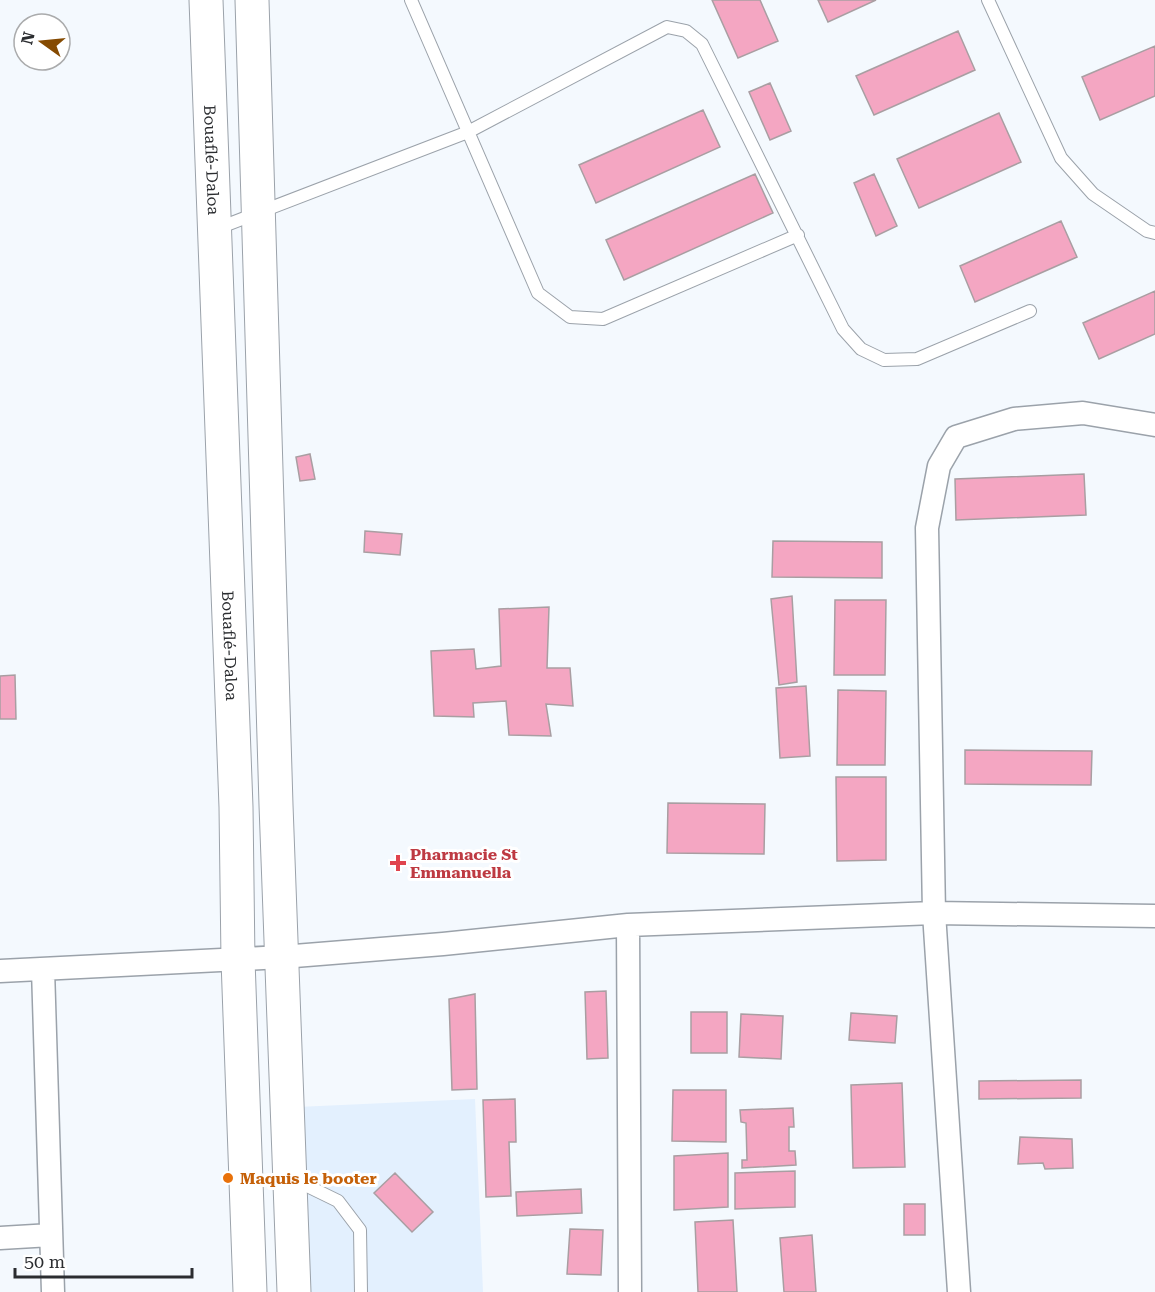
<svg xmlns="http://www.w3.org/2000/svg" width="1155" height="1292" font-family="'Roboto Serif',serif">
<style>
.built{fill:#e3f0fe}
.building{fill:#f4a6c2;stroke:#a99ea2;stroke-width:1.5}
.lines{fill:none;stroke-linecap:round;stroke-linejoin:round}
.service-casing{stroke:#9ba2aa;stroke-width:14}
.minor-casing{stroke:#9ba2aa;stroke-width:25}
.trunk-casing{stroke:#9ba2aa;stroke-width:35}
.service{stroke:#fff;stroke-width:12}
.minor{stroke:#fff;stroke-width:22}
.trunk{stroke:#fff;stroke-width:33}
.health-dot{fill:#e0444e;stroke:#fff;stroke-width:2}
.food-dot{fill:#e8710a;stroke:#fff;stroke-width:2}
.labels{text-anchor:middle;stroke-width:6;stroke-linejoin:round;paint-order:stroke}
.street-label{font-size:16px;fill:#2b2d30;stroke:#fff}
.health-label{font-size:16px;font-weight:bold;fill:#be3a42;stroke:#fff;text-anchor:start}
.food-label{font-size:16px;font-weight:bold;fill:#c56008;stroke:#fff;text-anchor:start}
</style>
<rect width="100%" height="100%" fill="#f4f9fe"/>
<path class="built" d="M475,1099L483,1292H304L297,1107Z"/>
<path class="building" d="M712,0H760L778,41L738,58Z
M818,0H876L828,22Z
M958,31L975,70L874,115L856,76Z
M1155,46V96L1100,120L1082,77Z
M770,83L791,131L770,140L749,92Z
M703,110L720,147L596,203L579,165Z
M999,113L1021,162L919,208L897,159Z
M755,174L773,213L624,280L606,240Z
M874,174L897,226L876,236L854,183Z
M1061,221L1077,257L975,302L960,266Z
M1155,291V334L1099,359L1083,323Z
M310,454L315,479L300,481L296,457Z
M1084,474L1086,515L956,520L955,479Z
M365,531L402,534L400,555L364,552Z
M773,541L882,542V578L772,577Z
M792,596L797,682L779,685L771,599Z
M835,600H886L885,675H834Z
M549,607L547,668H570L573,706L546,704L551,736L509,735L506,701L473,703L474,717L434,716L431,651L474,649L476,669L501,666L499,609Z
M15,675L16,719H0V676Z
M806,686L810,756L780,758L776,688Z
M838,690L886,691L885,765H837Z
M965,750L1092,751L1091,785L965,784Z
M836,777H886V860L837,861Z
M668,803L765,804L764,854L667,853Z
M606,991L608,1058L587,1059L585,992Z
M475,994L477,1089L452,1090L449,999Z
M691,1012H727V1053H691Z
M851,1013L897,1016L895,1043L849,1040Z
M741,1014L783,1016L781,1059L739,1057Z
M1081,1080V1098L979,1099V1081Z
M902,1083L905,1167L853,1168L851,1085Z
M673,1090H726V1142L672,1141Z
M515,1099L516,1142H509L511,1196L486,1197L483,1100Z
M793,1108L794,1127H789V1151H795L796,1165L742,1168V1160H747L746,1123L741,1122L740,1110Z
M1020,1137L1072,1139L1073,1168L1045,1169L1043,1163L1018,1164Z
M728,1153V1207L674,1210V1156Z
M795,1171V1207L735,1209V1173Z
M395,1173L433,1212L412,1232L374,1193Z
M581,1189L582,1213L517,1216L516,1192Z
M904,1204H925V1235H904Z
M733,1220L737,1292H698L695,1222Z
M570,1229L603,1230L601,1275L567,1274Z
M812,1235L816,1292H784L780,1238Z"/>
<g class="lines">
<defs>
<path id="service" d="M411,0L538,293L570,317L603,319L798,235
M988,0L1061,158L1093,194L1147,231L1155,233
M216,229L468,132L667,27L686,31L702,44L843,329L861,349L884,360L917,359L1030,311
M293,1179L338,1201L360,1230L361,1292"/>
<path id="minor" d="M628,925L630,1292
M43,969L53,1292
M0,971L282,957L443,944L628,925L934,913L1155,916
M0,1238L51,1235
M959,1292L934,913L927,528L939,466L956,437L1014,419L1083,413L1155,425"/>
<g id="trunk">
<path id="s1" d="M206,0L236,807L238,960L250,1292"/>
<path d="M252,0L276,805L294,1292"/>
</g>
</defs>
<use href="#service" class="service-casing"/>
<use href="#minor" class="minor-casing"/>
<use href="#trunk" class="trunk-casing"/>
<use href="#service" class="service"/>
<use href="#minor" class="minor"/>
<use href="#trunk" class="trunk"/>
</g>
<path class="health-dot" d="M395 854h6v6h6v6h-6v6h-6v-6h-6v-6h6z"/>
<circle class="food-dot" cx="228" cy="1178" r="6"/>
<g class="labels">
<g class="street-label">
<text dy="6" stroke="none"><textPath href="#s1" startOffset="160">Bouaflé-Daloa</textPath></text>
<text dy="6" stroke="none"><textPath href="#s1" startOffset="646">Bouaflé-Daloa</textPath></text>
</g>
<g class="health-label">
<text x="410" y="860">Pharmacie St<tspan x="410" dy="18">Emmanuella</tspan></text>
</g>
<g class="food-label">
<text x="240" y="1184">Maquis le booter</text>
</g>
</g>
<g transform="translate(42 42) rotate(285)"><circle r="28" fill="#ffffff" stroke="#aaabac" stroke-width="1.5"/>
<path d="M0-4.5L10 22L0 15L-10 22Z" fill="#854a01"/>
<text y="-9" font-size="16" font-weight="bold" text-anchor="middle" fill="#2b2d30">N</text>
</g>
<path d="M15 1268v9h177v-9" fill="none" stroke="#2b2d30" stroke-width="3"/>
<text x="24" y="1268" font-size="18" fill="#2b2d30" stroke="#ffffff" stroke-width="4.5" paint-order="stroke">50 m</text>
</svg>
